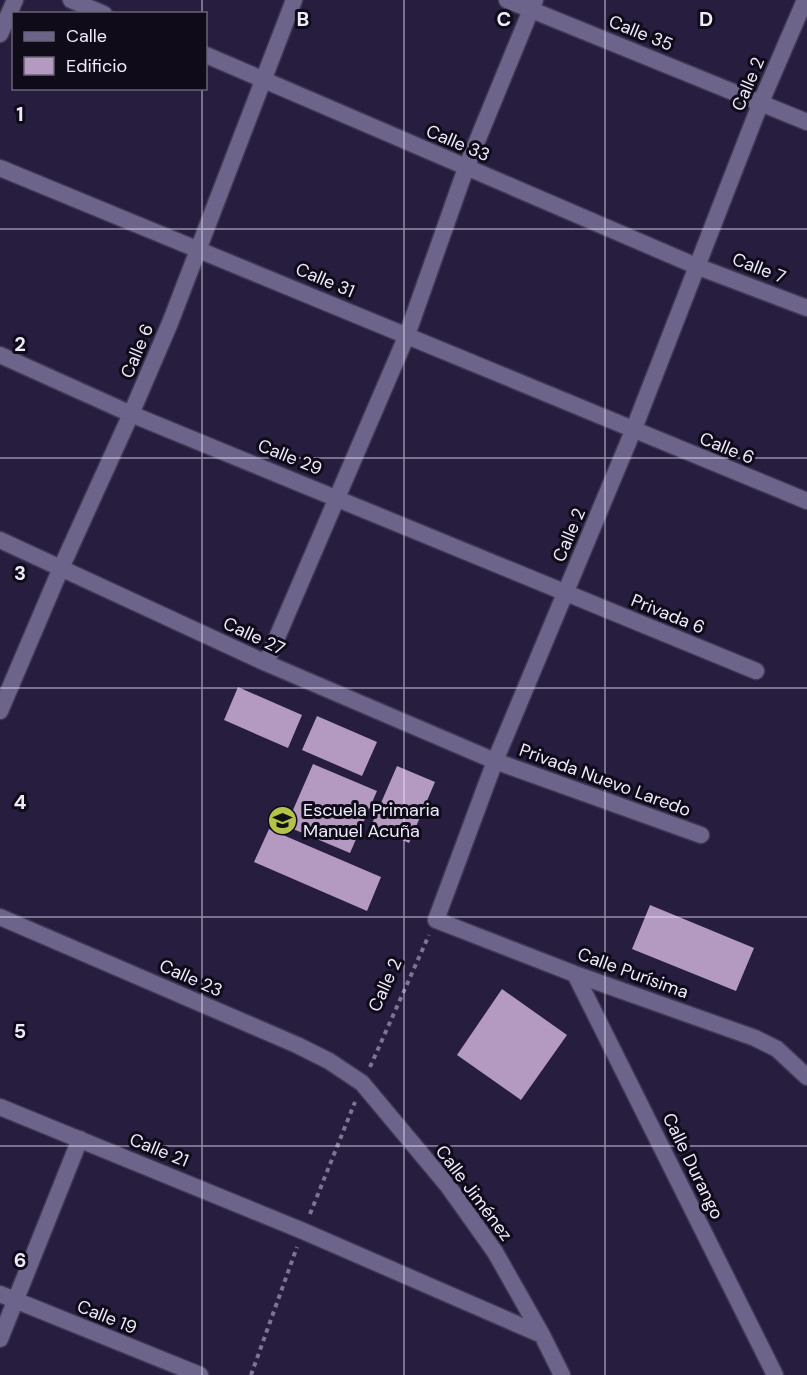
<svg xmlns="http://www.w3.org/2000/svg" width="807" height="1375" font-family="'DM Sans',sans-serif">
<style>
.building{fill:#b49ac0}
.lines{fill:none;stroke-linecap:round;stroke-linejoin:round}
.minor-casing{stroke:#413854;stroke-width:19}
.path{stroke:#7c7590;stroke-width:4;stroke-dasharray:4.5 4.5;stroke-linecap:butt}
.minor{stroke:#6d648b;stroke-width:16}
.grid{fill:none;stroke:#edeafc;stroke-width:1.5;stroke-opacity:0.55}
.labels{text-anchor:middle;stroke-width:6;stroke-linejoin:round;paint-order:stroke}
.street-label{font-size:18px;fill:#edeafc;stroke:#0f0b19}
.poi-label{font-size:18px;fill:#edeafc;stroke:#0f0b19;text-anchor:start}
.grid-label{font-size:20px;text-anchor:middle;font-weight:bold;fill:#edeafc;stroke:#0f0b19;stroke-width:6;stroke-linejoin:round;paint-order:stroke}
</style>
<rect width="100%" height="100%" fill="#271d3f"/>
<path class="building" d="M238,687L302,715L288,748L224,720Z
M317,716L377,742L362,776L302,750Z
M313,764L377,791L350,853L286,826Z
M397,766L435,782L409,843L371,826Z
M269,829L381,877L367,911L254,862Z
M650,905L754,948L736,991L632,949Z
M502,989L567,1035L521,1100L457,1055Z"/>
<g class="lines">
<defs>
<path id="minor" d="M71,0L104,14
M507,0L807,122
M805,0L761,102L633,431L495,761L436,920L575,974L755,1038L777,1049L807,1077
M0,34L15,0
M206,55L696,266L807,308
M0,168C270,277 537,392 807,501
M0,355L131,414L756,671
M0,540L266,663L495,761L701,835
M266,663L407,335L466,168L535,0
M0,711L61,568L131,414L170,323L294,0
M0,917L297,1045L329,1061L362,1083L448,1186L495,1252L542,1335L562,1375
M575,974L775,1375
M0,1107L303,1231L542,1335
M0,1294L200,1375
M0,1339L80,1139"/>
</defs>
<use href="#minor" class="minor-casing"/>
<path class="path" d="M370,1067L429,935
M310,1214L355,1102
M251,1375L297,1247"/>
<use href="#minor" class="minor"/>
</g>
<path class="grid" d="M202,0V14M404,0V1375M605,0V1375M202,88V1375M0,229H807M0,458H807M0,688H807M0,917H807M0,1146H807"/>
<defs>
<symbol id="school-disc" viewBox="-11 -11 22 22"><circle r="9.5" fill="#b4c24a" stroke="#0f0b19"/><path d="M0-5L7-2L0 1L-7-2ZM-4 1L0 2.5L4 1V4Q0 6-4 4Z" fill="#111"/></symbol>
</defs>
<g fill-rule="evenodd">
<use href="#school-disc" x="266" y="804" width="33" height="33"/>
</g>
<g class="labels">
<g class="street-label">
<text transform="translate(641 33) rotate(22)" y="6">Calle 35</text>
<text transform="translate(748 84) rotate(-67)" y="6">Calle 2</text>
<text transform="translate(458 143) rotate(23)" y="6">Calle 33</text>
<text transform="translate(759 268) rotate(21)" y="6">Calle 7</text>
<text transform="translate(325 280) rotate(23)" y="6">Calle 31</text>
<text transform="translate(137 351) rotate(-67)" y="6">Calle 6</text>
<text transform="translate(727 448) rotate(22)" y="6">Calle 6</text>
<text transform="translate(290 457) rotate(22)" y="6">Calle 29</text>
<text transform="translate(569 535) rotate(-67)" y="6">Calle 2</text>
<text transform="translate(668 614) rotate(22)" y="6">Privada 6</text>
<text transform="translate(254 636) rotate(25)" y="6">Calle 27</text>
<text transform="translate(605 780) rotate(20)" y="6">Privada Nuevo Laredo</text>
<text transform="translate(633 973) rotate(20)" y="6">Calle Purísima</text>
<text transform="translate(191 978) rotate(24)" y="6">Calle 23</text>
<text transform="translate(385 985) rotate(-66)" y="6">Calle 2</text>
<text transform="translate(159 1150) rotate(22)" y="6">Calle 21</text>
<text transform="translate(693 1166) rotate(64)" y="6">Calle Durango</text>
<text transform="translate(474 1193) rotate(53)" y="6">Calle Jiménez</text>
<text transform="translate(107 1317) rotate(22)" y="6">Calle 19</text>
</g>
<g class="poi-label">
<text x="303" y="816">Escuela Primaria<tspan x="303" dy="21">Manuel Acuña</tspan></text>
</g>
</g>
<g class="grid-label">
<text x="303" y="26">B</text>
<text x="504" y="26">C</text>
<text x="706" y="26">D</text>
<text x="20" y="121">1</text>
<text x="20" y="351">2</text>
<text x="20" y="580">3</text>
<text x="20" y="809">4</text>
<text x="20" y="1038">5</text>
<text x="20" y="1267">6</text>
</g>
<rect x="12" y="12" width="195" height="78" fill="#0f0b19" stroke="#686474" stroke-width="1.5"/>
<rect x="24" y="32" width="30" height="9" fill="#6d648b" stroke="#686474" stroke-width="1.5"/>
<text x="66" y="42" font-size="18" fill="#edeafc">Calle</text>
<rect x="24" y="57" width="30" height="18" fill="#b49ac0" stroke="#686474" stroke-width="1.5"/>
<text x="66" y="72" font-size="18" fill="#edeafc">Edificio</text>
</svg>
